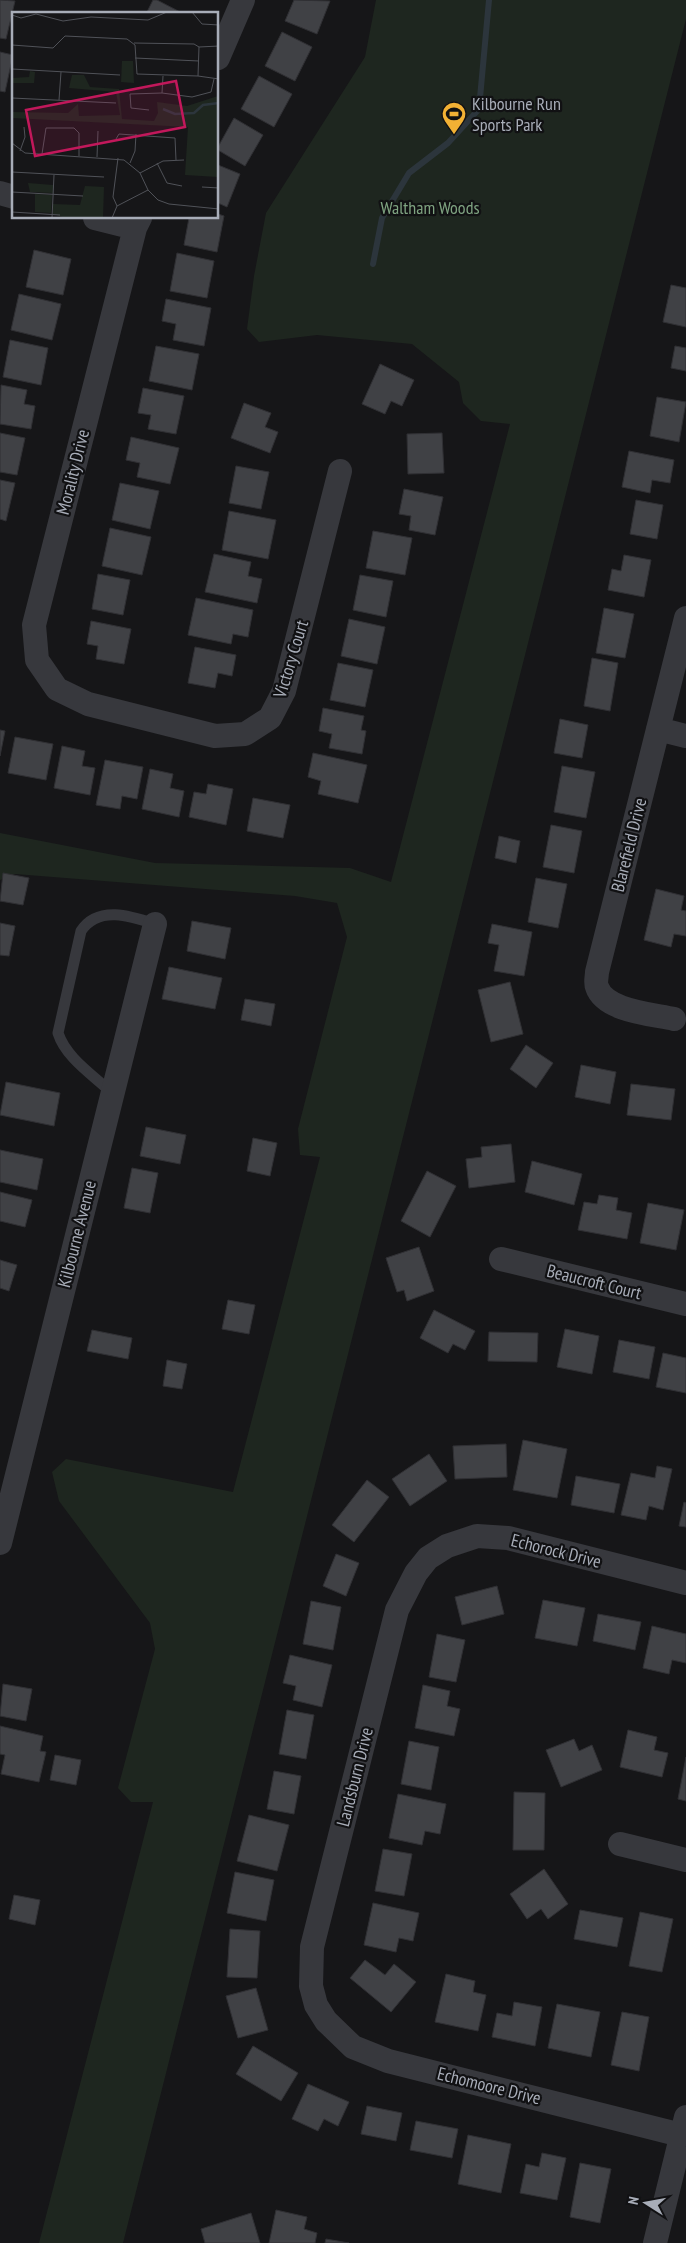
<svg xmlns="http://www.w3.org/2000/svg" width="686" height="2243" font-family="'PT Sans Narrow',sans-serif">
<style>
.green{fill:#1e261f}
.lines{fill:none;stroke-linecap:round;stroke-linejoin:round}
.stream{stroke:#2c353c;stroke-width:6}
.building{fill:#404145;stroke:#303034}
.lane{stroke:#37383d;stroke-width:11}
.street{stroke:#37383d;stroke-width:24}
.labels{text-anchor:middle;stroke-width:4.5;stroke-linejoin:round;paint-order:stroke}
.poi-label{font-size:18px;fill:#a8adb8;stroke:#111113;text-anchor:start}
.park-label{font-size:18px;fill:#7fa381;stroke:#111113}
.street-label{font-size:18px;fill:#a8adb8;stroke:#111113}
.inset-river{fill:none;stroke:#2c353c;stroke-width:2.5}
.inset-road{fill:none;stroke:#505258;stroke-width:1}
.view{fill:#c2185b;fill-opacity:0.15;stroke:#c2185b;stroke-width:2.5}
.inset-edge{fill:none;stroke:#a8adb8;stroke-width:2.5}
</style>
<rect width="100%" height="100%" fill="#161618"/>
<path class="green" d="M376,0H686V19L123,2243H39L153,1802H131L118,1788L155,1649L150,1623L59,1501L52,1472L66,1459L233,1492L320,1157L300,1155L298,1129L347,937L337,903L295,896L15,874L0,880V833L155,863L350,868L391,882L510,424L481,421L463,403L459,382L412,344L317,335L259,342L247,329L254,276L266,213L365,57Z"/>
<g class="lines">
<path class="stream" d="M373,264L382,218L409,173L448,143L479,109L489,0"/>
</g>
<path class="building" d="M0,0L15,1L6,39L0,38Z
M153,0H157L184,14H146Z
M294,0L330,1L317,34L285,21Z
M282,32L312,47L295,81L265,66Z
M0,52L13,55L5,92L0,91Z
M259,76L292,94L274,127L241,109Z
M234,118L263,135L245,166L218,150V147Z
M218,165L240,174L227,207L218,203Z
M218,214L224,216L217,252L184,245L189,218H218Z
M34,250L71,259L63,295L26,287Z
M177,253L214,261L207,298L170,291Z
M671,285L686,288V327L663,322Z
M19,294L61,304L52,340L11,330Z
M166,299L211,308L204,346L173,340L176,324L162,321Z
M10,340L48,348L41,385L3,377Z
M156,346L199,354L192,390L149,381Z
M675,346L686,348V371L671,368Z
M380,364L414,380L402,406L391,401L385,414L362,404Z
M1,385L27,390L24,404L35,406L31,429L0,424Z
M143,388L184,396L176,434L148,429L151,415L138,413Z
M657,397L686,402L679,442L650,436Z
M244,403L271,413L265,427L278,432L270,453L231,438Z
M0,433L25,438L17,475L0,472Z
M442,433L444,473L408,474L407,434Z
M131,437L179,448L170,484L137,477L140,463L126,460Z
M629,451L674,460L670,483L652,480L650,493L622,487Z
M236,466L269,472L261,509L229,503Z
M0,480L15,483L6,521L0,519Z
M120,483L159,491L150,529L112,520Z
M404,489L443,497L435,535L409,530L411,516L399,514Z
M636,500L663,505L657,539L630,534Z
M229,511L276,520L268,559L222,550Z
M110,528L151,537L142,575L102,566Z
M373,531L412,538L405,575L366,568Z
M214,554L251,562L248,576L262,579L257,603L205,592Z
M624,555L651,560L644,597L608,590L612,569L621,571Z
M98,574L130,580L123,615L92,609Z
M360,575L393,581L386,617L353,610Z
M196,598L253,610L248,637L233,634L231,644L188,635Z
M604,608L634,614L625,658L596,653Z
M349,619L385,627L377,664L341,656Z
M91,621L131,629L124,664L96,659L98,646L87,644Z
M195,647L236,655L232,676L218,673L215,688L188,683Z
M592,658L618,663L610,711L584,706Z
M338,663L373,670L365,707L330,700Z
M323,708L364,716L361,730L366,731L362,754L329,748L332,734L319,731Z
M560,719L588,725L582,758L554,753Z
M0,730L5,731L0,756Z
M15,737L53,744L46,780L8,773Z
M62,746L85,751L82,766L95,768L90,795L54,788Z
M313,753L367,765L358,803L318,794L321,781L308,777Z
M105,760L143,767L137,799L122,796L120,809L96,805Z
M562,766L595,772L586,818L554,812Z
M150,769L173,774L170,788L184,791L179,817L142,809Z
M208,784L233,789L226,825L189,817L194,792L206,794Z
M253,798L290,805L283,838L247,831Z
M551,825L582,831L574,873L543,867Z
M499,836L520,841L516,863L495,858Z
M3,873L29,878L23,905L0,901Z
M536,878L567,884L558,928L528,922Z
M656,889L684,896L681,910L686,911V936L674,934L671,947L644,940Z
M192,921L231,928L225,959L187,951Z
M0,923L15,926L9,956L0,955Z
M492,924L532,932L524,976L494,971L499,945L488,943Z
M169,967L222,978L215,1009L162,999Z
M510,982L523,1034L491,1042L478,990Z
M245,999L275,1004L271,1026L241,1020Z
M526,1045L553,1063L536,1088L510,1069Z
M581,1065L616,1072L610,1104L575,1097Z
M6,1082L60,1093L54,1126L0,1115Z
M631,1084L675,1089L671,1120L627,1115Z
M146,1127L186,1135L180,1164L140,1156Z
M253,1138L277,1143L270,1176L247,1171Z
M511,1144L515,1182L469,1188L466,1159L482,1157L481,1147Z
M0,1150L43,1159L37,1190L0,1182Z
M532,1161L582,1174L574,1205L525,1192Z
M132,1168L158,1173L150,1213L124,1208Z
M427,1171L456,1186L430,1237L401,1221Z
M0,1192L32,1200L25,1227L0,1221Z
M599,1195L618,1198L616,1210L632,1213L627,1239L578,1230L584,1202L597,1204Z
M648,1203L684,1210L676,1250L640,1243Z
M419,1247L434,1291L407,1301L404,1290L397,1292L386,1258Z
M0,1260L17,1265L9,1291L0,1288Z
M228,1300L255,1305L249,1334L222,1329Z
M434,1310L475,1331L465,1350L453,1344L448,1353L420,1338Z
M565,1329L599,1336L592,1374L557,1367Z
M92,1330L132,1338L128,1359L87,1351Z
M489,1332L538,1333L537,1362L488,1361Z
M619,1340L655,1347L649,1379L613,1372Z
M663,1353L686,1358V1393L656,1387Z
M167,1360L187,1364L182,1389L163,1386Z
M523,1440L567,1449L557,1498L513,1490Z
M506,1444L507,1477L455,1479L453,1446Z
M429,1454L447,1481L410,1506L392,1479Z
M657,1466L672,1469L663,1510L649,1506L646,1520L621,1515L631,1473L655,1478Z
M576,1476L620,1484L614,1513L571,1505Z
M367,1480L389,1497L354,1542L332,1525Z
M684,1502L686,1503V1527L679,1526Z
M336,1554L359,1563L346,1596L323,1586Z
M497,1586L504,1614L462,1625L455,1597Z
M543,1600L585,1608L577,1646L535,1638Z
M311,1601L341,1607L333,1650L303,1644Z
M598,1614L641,1622L635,1650L593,1641Z
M652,1626L686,1634V1663L672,1660L669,1674L643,1668Z
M437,1634L465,1640L456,1682L429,1677Z
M290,1655L332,1665L322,1707L293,1700L296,1686L283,1683Z
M3,1684L32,1689L26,1721L0,1716Z
M423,1685L450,1691L447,1706L460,1709L454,1736L415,1728Z
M287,1710L314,1715L306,1759L279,1754Z
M0,1726L43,1736L40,1751L46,1752L39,1782L1,1774L5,1755L0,1754Z
M628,1730L657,1737L654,1750L668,1753L662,1777L620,1767Z
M574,1739L579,1751L592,1745L602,1770L561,1787L546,1750Z
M409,1741L439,1747L431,1790L401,1784Z
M55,1755L81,1760L76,1785L50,1780Z
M686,1757V1801L678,1799Z
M274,1771L301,1776L294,1814L267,1809Z
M514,1792L545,1793L544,1850H513Z
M398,1794L446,1804L440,1834L425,1831L422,1845L389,1838Z
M249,1815L289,1825L277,1871L237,1861Z
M383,1849L412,1854L404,1896L375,1891Z
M544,1869L568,1904L548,1919L541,1909L527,1919L510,1894Z
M235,1872L274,1880L266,1921L227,1913Z
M14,1895L40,1900L35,1925L9,1919Z
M373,1903L419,1913L413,1941L399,1938L396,1952L364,1945Z
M580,1910L623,1918L617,1947L574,1939Z
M640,1912L673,1919L662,1972L629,1966Z
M230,1929L260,1931L257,1978L227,1977Z
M365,1960L385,1975L394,1964L416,1982L391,2012L350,1978Z
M446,1974L475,1981L473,1992L486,1995L478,2031L435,2022Z
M256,1988L268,2030L238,2038L226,1996Z
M514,2002L542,2007L535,2046L492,2037L497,2013L512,2016Z
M557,2004L600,2012L591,2057L548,2048Z
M622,2012L649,2017L639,2071L611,2065Z
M253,2046L298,2073L281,2101L236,2074Z
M308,2084L349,2102L338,2126L324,2119L318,2131L292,2119Z
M367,2106L402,2113L396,2141L361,2134Z
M416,2121L458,2129L452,2158L410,2150Z
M468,2135L511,2144L501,2193L458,2184Z
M542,2153L566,2158L557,2200L520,2193L526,2164L539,2167Z
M580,2163L611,2169L600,2223L570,2217Z
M276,2210L307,2217L304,2229L317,2233L315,2243H269Z
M251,2213L260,2243H205L201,2229Z
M326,2239L349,2243H325Z"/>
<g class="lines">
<path class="lane" d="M112,1093C93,1075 66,1058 58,1033L81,931C98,905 131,916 155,924"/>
<path class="street" d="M218,58L243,0
M0,193L14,197
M95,218L135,228
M140,218L135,228L34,625L37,660L57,689L88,704L215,736L245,734L270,718L284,691L340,471
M658,729L686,736
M674,1019C652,1014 605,1011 597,987C595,983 597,976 597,972L686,618
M501,1259L686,1304
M0,1543L155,924
M620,1844L686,1860
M681,2135L388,2061L353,2047L326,2021L316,2005L311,1986L312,1947L397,1610L416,1573L428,1558L447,1546L477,1536L508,1538L686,1583
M655,2243L686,2117"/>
</g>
<defs>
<symbol id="stadium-pin" viewBox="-11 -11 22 30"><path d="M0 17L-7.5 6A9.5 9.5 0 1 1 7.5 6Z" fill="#f2b134" stroke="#111113"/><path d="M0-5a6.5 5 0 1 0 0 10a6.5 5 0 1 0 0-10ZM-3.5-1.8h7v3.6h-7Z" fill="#111"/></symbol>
</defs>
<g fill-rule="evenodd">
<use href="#stadium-pin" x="440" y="100" width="28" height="38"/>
</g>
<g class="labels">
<g class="poi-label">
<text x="472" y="110">Kilbourne Run<tspan x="472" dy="21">Sports Park</tspan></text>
</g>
<g class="park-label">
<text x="430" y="214">Waltham Woods</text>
</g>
<g class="street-label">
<text transform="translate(73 472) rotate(-76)" y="6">Morality Drive</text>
<text transform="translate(291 659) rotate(-73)" y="6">Victory Court</text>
<text transform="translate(629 845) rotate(-76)" y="6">Blarefield Drive</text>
<text transform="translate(77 1234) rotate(-76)" y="6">Kilbourne Avenue</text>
<text transform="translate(594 1282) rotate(14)" y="6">Beaucroft Court</text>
<text transform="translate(556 1551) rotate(14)" y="6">Echorock Drive</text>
<text transform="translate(355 1777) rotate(-76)" y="6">Landsburn Drive</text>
<text transform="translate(489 2086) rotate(14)" y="6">Echomoore Drive</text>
</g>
</g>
<g transform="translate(12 12)">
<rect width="206" height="206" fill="#161618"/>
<path d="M110,49H121L122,71L109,70ZM18,59L23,60L22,71H0V66L17,65ZM60,63H72L78,75L107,77L110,107L142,109L146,101L145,90L175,94L206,84V165L173,163L176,115L0,106V100L56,101L66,92L67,104L108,103L104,80L57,76ZM16,171L41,173V181L18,180ZM73,174L92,175L91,206H53L41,202V192L68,193ZM23,182L40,183L39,201L23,200Z" fill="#1e261f"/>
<path class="inset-river" d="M151,97L163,102L182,101L191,93L207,91"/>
<path class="inset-road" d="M180,0L190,12L207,13M0,3L9,6L24,2L51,9L79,5L136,8L155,0M122,31L182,32L187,35M0,33L41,36L53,24L115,27L123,33L125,62L186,64M187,35L207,34M123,46L187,49M0,57L108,63M186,64L187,35M186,64L207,67M150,81L151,64M0,86L104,91M47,88L49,60M137,98L119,96L118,82L150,81L180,85L199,80L202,67M163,126L164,148M104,127L107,122L163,126M0,131L13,141L112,148L128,161L136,178L146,188L157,192L207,197M8,139L13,125L12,115M30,142L34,116H62L67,121V144M85,145L86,119M118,151L123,139L124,122M145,151L155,171L170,174M0,160L92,165M128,161L151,149L172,148M190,175L207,176M0,180L71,184M105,194L101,185L106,146M0,200L48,203M40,206L42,163M100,206L105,194L136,178"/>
<path class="view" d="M164,69L173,115L23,144L14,98Z"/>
<rect width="206" height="206" class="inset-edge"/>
</g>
<g transform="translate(646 2203) rotate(281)" stroke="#111113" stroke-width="4" paint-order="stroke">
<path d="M0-4L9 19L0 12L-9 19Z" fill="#a8adb8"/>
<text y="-8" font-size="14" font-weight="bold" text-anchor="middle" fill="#a8adb8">N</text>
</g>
</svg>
